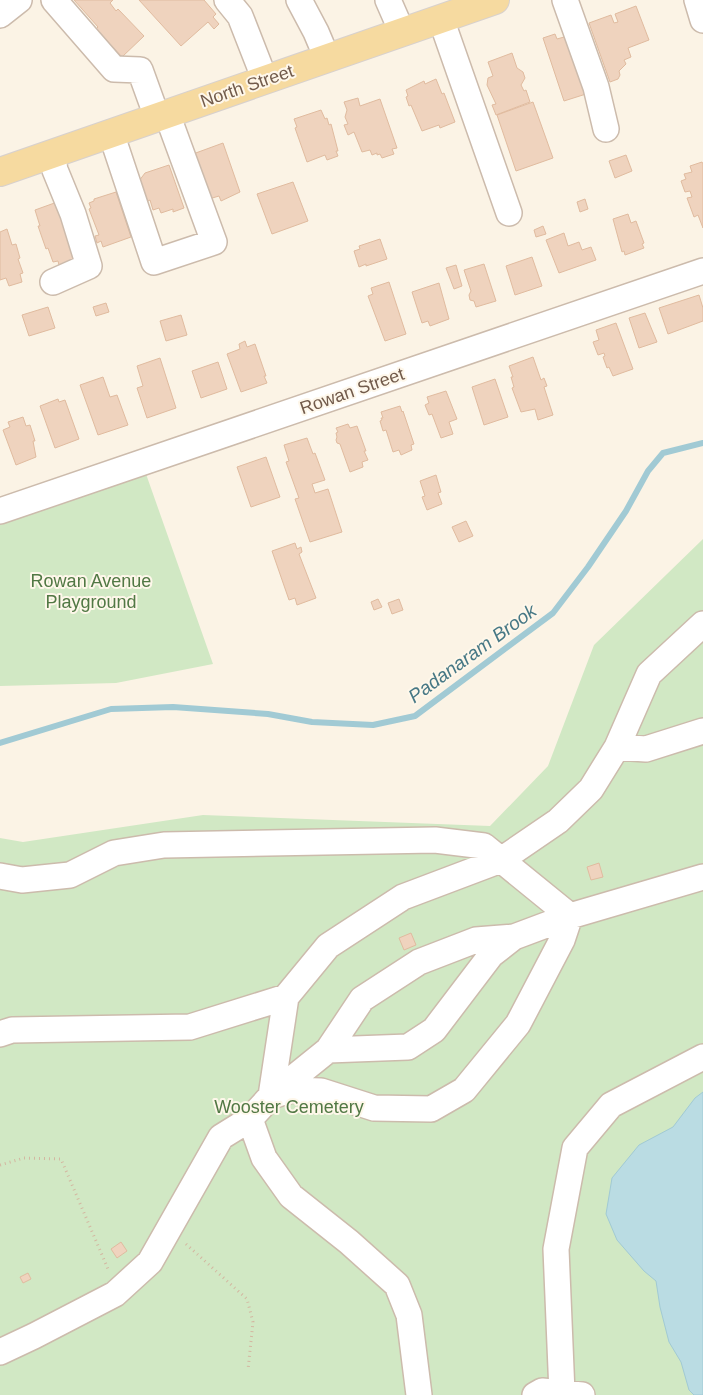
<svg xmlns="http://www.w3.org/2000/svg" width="703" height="1395" font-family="Arial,sans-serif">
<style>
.green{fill:#d1e8c4}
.water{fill:#badce3;stroke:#a1cad4}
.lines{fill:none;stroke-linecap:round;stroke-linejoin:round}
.stream{stroke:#a1cad4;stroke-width:6}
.building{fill:#efd3be;stroke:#e0bb9f}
.minor-casing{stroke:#ccbbac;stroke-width:28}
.major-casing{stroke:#d8d1cd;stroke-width:30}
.path{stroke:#d3b7a1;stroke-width:3;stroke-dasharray:1 4;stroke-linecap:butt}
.minor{stroke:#fff;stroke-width:25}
.major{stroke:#f6daa0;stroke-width:28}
.labels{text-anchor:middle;stroke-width:4;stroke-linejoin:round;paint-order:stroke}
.street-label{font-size:18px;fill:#725b4b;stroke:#fef7ea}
.park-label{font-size:18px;fill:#517844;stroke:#fef7ea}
.water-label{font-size:19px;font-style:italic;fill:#477885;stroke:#fef7ea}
</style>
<rect width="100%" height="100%" fill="#fbf3e5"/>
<path class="green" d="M146,474L213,664L116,683L0,686V525Z
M703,539V1395H0V838L23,842L203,815L490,826L548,766L594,645Z"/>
<path class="water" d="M703,1092V1395H694L689,1390L681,1362L669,1342L660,1307L656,1281L644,1271L617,1240L606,1214L612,1178L639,1145L673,1127L695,1098Z"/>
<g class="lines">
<path class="stream" d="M0,743L111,709L173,707L268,714L312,722L373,725L415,716L553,613L588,567L626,511L648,471L663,453L703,443"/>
</g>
<path class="building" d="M74,0H113L110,3L116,11L118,9L144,36L122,57L96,29L98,27Z
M139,0H204L216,14L213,17L219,24L214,29L208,22L181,46Z
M636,6L649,40L628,48L631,57L624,60L626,64L619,71L620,75L618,79L610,82L589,23L611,15L614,23L618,22L615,14Z
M555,34L557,39L571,35L586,94L564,101L543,38Z
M512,53L517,68L523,72L525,78L521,85L524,91L526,90L530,102L496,115L492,105L496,104L487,85L488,78L493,76L488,62Z
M436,79L442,94L444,93L455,122L440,128L439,125L422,131L411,105L409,106L406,97L408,96L406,90L424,81L425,84Z
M358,98L360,106L380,99L397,148L392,149L394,154L382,158L380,154L377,155V153L372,155L370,150L362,152L354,132L348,135L344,125L348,124L345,117L347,110L344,102Z
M533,102L553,158L516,171L497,115Z
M321,110L325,119L327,118L329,125L331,124L338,151H336L338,156L327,160L325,155L307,162L295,128L297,127L294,119Z
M223,143L240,192L221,201L219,196L209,199L193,154Z
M626,155L632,171L615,178L609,161Z
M702,162L703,164V228L698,215L694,217L687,198L692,197L690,191L685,192L681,181L686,179L684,174L692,172L690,166Z
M169,165L184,208L173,212V209L161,213L159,208L153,210L150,200L146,202L139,181L145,173Z
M293,182L308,221L272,234L257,194Z
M116,192L131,237L103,247L101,241L97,243L95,236L99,235L89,209L91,208L89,203L94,201V199Z
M585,199L588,209L580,212L577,202Z
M60,201L77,258L59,265L58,261L53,262L48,248L46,249L38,226H40L35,210Z
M628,214L631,223L636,221L644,243L642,244L644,248L625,255L624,251L622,252L613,219Z
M543,226L546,234L536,237L534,230Z
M7,229L12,245L16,244L20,258L18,259L23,273L20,274L22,282L9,286L6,278L0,280V232Z
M564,233L568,246L579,242L582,250L591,247L596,260L559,273L546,240Z
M380,239L387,259L366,266V264L359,267L354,251L360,249L359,246Z
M532,257L542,286L515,295L506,266Z
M484,264L496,301L476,307L474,301L470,300L469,295L471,291L464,270Z
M456,265L462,286L454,289L446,268Z
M389,282L406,334L385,341L368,296L373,294L371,288Z
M439,283L449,319L430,326L428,321L422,323L412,292Z
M699,295L703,308V321L668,334L659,308Z
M106,303L109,312L96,316L93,307Z
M48,307L55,328L29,336L22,315Z
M645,313L657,342L639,348L629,318Z
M181,315L187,335L166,341L160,321Z
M616,323L633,369L613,376L609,367L607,368L603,357L605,356L604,353L598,355L593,342L599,340L596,330Z
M245,341L247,347L255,344L266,376H264L267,383L241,392L227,354L240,349L239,344Z
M533,357L541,380L544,378L547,386L544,387L553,415L538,420L535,409L521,412L512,388L514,387L511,377H513L509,366Z
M160,358L176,408L147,418L137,388L143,386L137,366Z
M218,362L227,389L201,398L192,371Z
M103,377L110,397L117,395L128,425L98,435L80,385Z
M495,379L508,417L484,425L472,387Z
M446,391L457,419L449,422L453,434L441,438L432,414L429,415L425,405L429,403L427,397Z
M58,399L59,402L65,400L79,439L55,448L40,406Z
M400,406L402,412L403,411L414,444L411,445L412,450L401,455L399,450L393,452L386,430L383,431L380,421L382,420L381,418H383L381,412Z
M23,417L26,426L30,425L35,441H33L36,457L16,465L3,430L10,427L8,422Z
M348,424L350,428L357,426L366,451H364L368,460L362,462L363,467L350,472L340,444L337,443L336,440L337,437L336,433L338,432L336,428Z
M307,438L313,454L315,453L325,480L312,484L315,493L328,489L342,532L310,542L295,499L299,498L286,462L289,461L284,445Z
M266,457L280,497L251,507L237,467Z
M436,475L441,492L438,493L442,504L427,510L422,497L425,496L420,481Z
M466,521L473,536L459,542L452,527Z
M295,543L297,549L301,547L302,552L299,554L316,598L297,605L295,598L289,600L272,551Z
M378,599L382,607L374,610L371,602Z
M399,599L403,610L392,614L388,603Z
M599,863L603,877L591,880L587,867Z
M411,933L416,945L404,950L399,938Z
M121,1242L127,1251L117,1258L111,1249Z
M28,1273L31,1279L23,1283L20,1277Z"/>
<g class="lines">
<defs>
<path id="minor" d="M54,0L114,69L140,70L157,117
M227,0L240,16L265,80
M299,0L316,32L327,58
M388,0L402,32
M565,0L596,87L606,129
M697,0L703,20
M0,15L19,0
M441,19L509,213
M111,133L154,262L214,242L167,114
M52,154L55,170L73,214L89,266L53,282
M0,511L703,271
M617,747L646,749L703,731
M0,876L22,880L70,875L114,853L164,845L435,840L484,846L570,916L703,877
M0,1034L12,1030L190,1027L286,997
M328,1050L362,999L419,962L476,940L514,937
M271,1096L286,997L328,946L403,897L501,860L558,821L591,789L617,747L649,674L703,624
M250,1119L264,1158L291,1196L349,1242L397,1285L409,1315L419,1395
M0,1352L34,1336L115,1294L150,1262L221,1137L250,1119L271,1096L328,1050L408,1047L434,1030L491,955L514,937L570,916L562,940L518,1024L464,1090L431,1109L374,1108L321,1091L291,1090L271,1096
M562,1393L556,1249L575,1148L611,1105L703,1057
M535,1395L542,1391L582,1395"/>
<path id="major" d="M0,172L495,0"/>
</defs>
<use href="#minor" class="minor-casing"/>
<use href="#major" class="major-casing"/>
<path class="path" d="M0,1165L24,1158L61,1159L108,1269
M186,1244L247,1299L253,1322L248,1370"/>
<use href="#minor" class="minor"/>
<use href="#major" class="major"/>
</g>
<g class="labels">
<g class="street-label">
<text transform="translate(247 86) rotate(-19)" y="6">North Street</text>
<text transform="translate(352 391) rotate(-19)" y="6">Rowan Street</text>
</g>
<g class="park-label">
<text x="91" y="587">Rowan Avenue<tspan x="91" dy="21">Playground</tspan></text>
<text x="289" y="1113">Wooster Cemetery</text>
</g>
<g class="water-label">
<text transform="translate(472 653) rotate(-36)" y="7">Padanaram Brook</text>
</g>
</g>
</svg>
